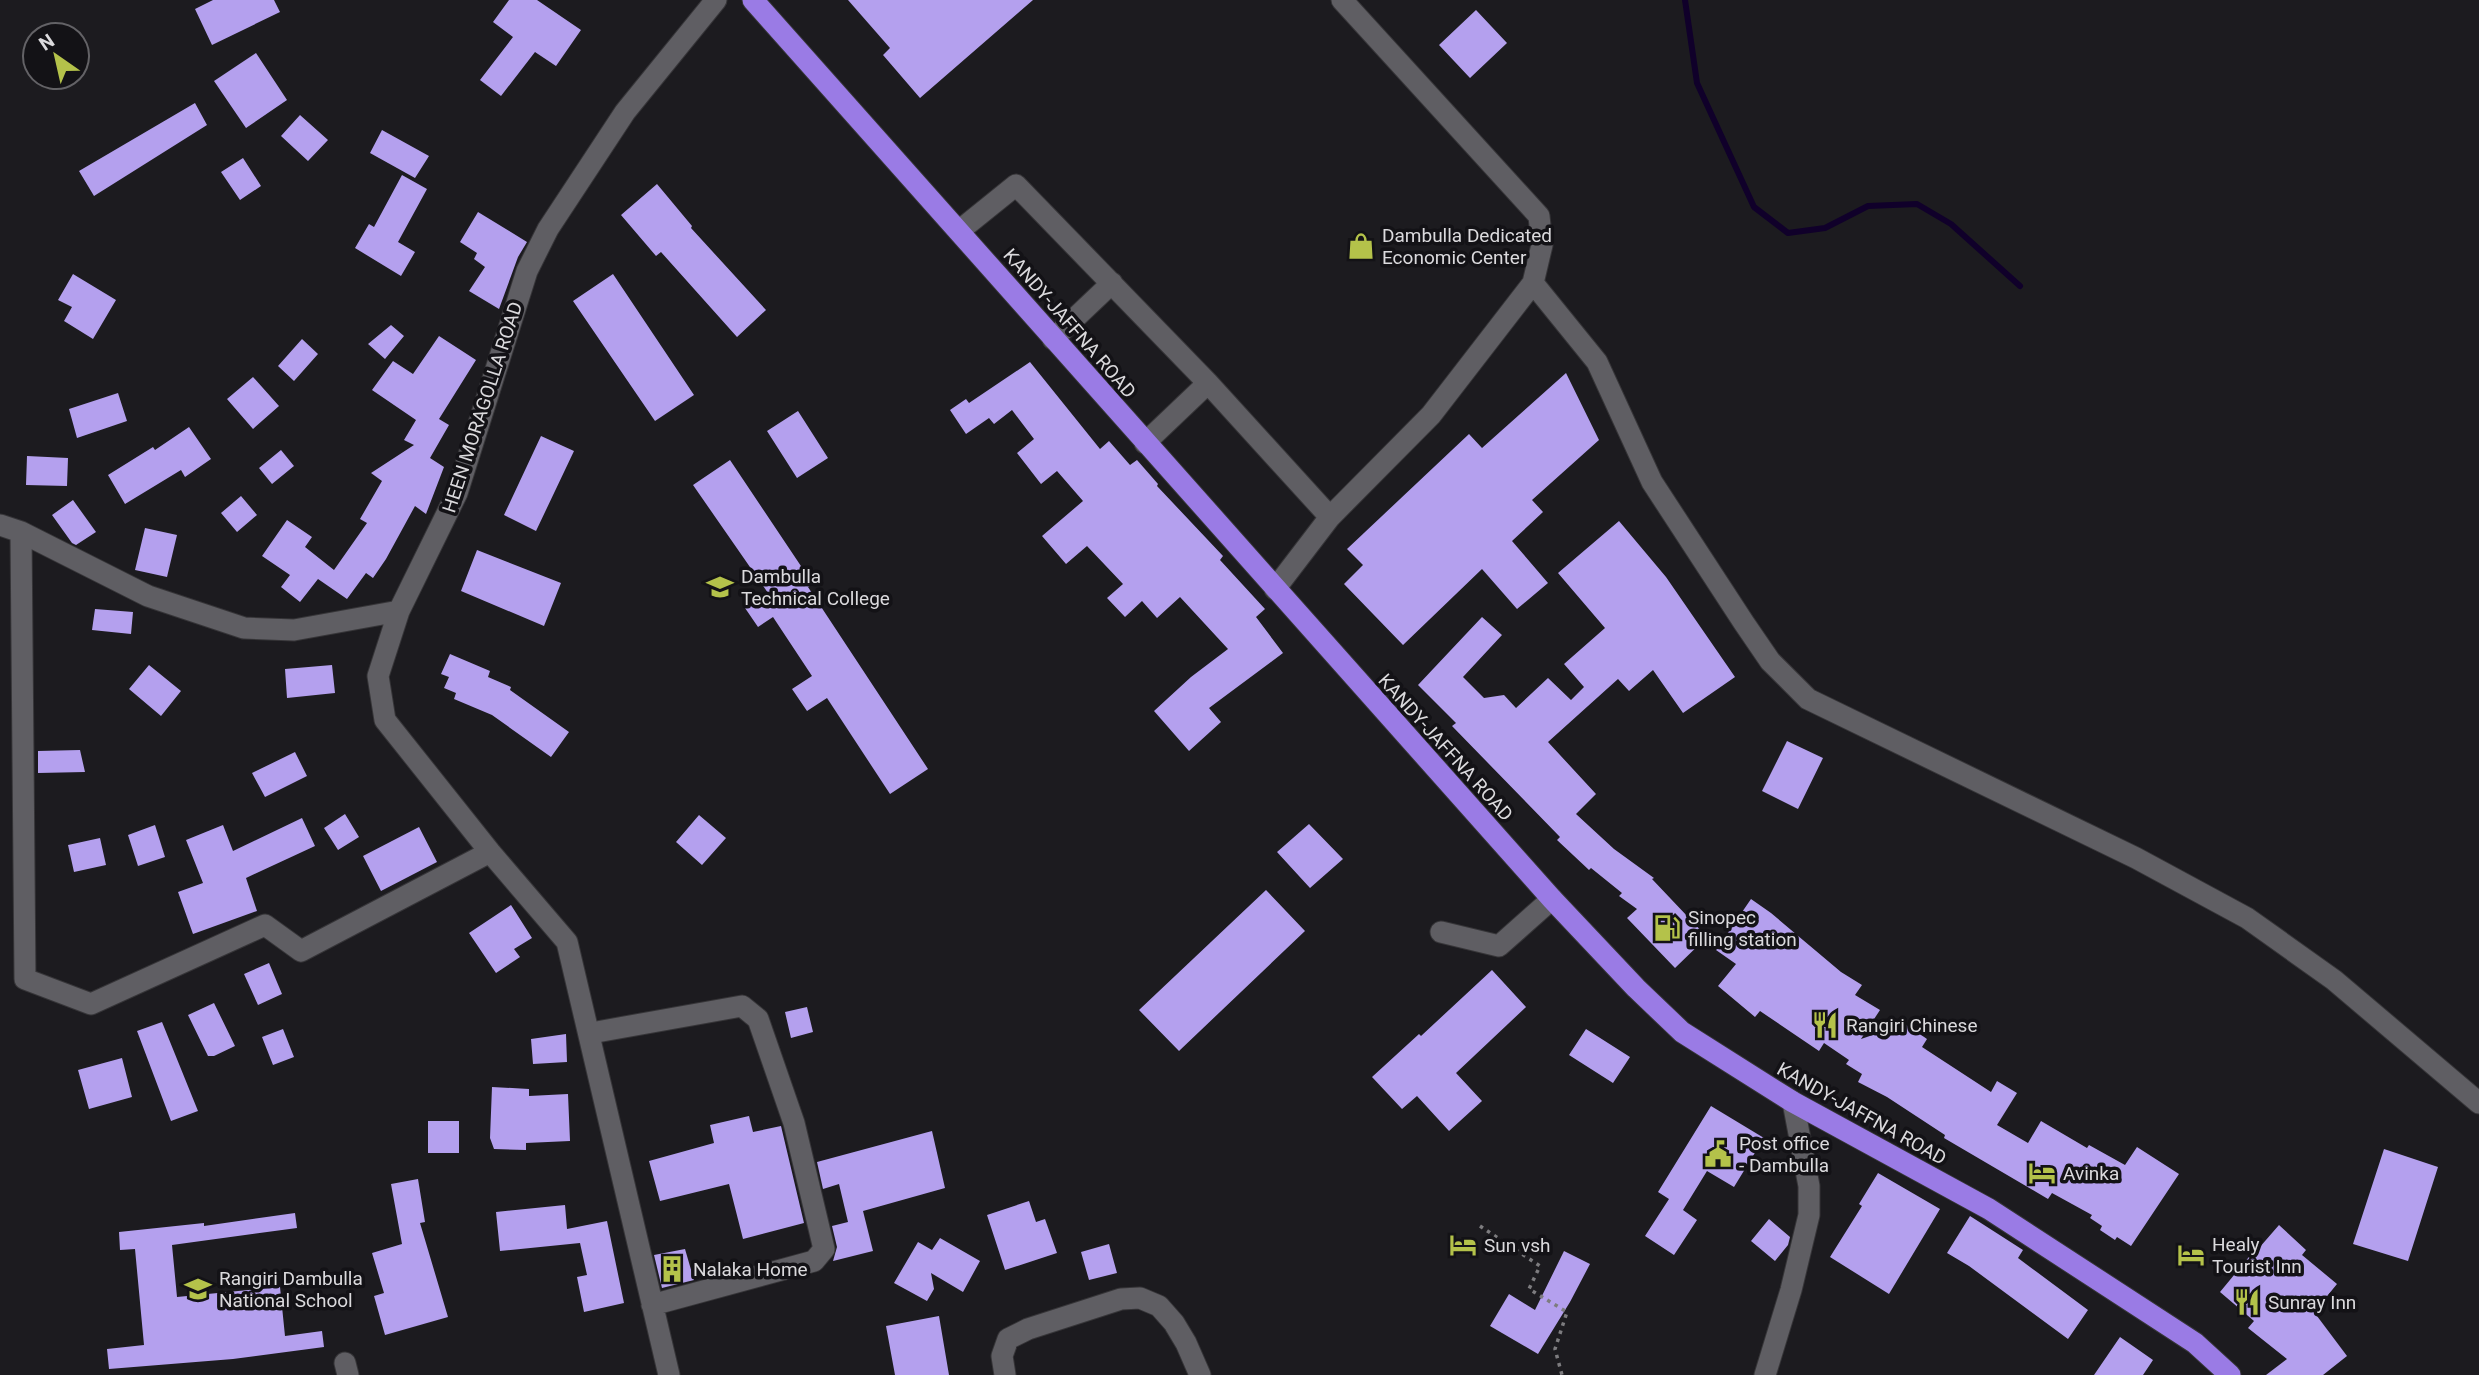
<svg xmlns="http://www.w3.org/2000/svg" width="2479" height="1375" font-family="Roboto,sans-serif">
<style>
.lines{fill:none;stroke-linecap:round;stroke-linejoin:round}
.stream{stroke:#10002a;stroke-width:6}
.building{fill:#b4a0ee}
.minor-casing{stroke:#363538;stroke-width:23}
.highway-casing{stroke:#363538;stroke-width:23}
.path{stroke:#7d7c7f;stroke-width:3.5;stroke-dasharray:3.5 5;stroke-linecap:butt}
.minor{stroke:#5f5e63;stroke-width:21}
.highway{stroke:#9a7be5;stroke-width:21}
.labels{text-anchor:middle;stroke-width:7;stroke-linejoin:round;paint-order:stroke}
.poi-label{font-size:19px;fill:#dbdadd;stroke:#131216;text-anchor:start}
.street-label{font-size:19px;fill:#dbdadd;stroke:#131216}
</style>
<rect width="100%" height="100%" fill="#1c1b1f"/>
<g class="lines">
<path class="stream" d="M1685,0L1697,83L1754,207L1788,233L1825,228L1868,206L1917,204L1951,224L2020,286"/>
</g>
<path class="building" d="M213,0H274L280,12L212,45L195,9Z
M509,0H537L581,30L556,66L535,52L501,96L480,80L513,37L493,22Z
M848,0H1033L920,98L883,55L890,48Z
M1476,10L1507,43L1470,78L1439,45Z
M256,53L287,100L246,128L214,81Z
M195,103L207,125L94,196L79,171Z
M300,115L328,140L308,161L281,136Z
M382,130L429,156L415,178L370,153Z
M243,158L261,186L240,200L221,172Z
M402,175L427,189L398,242L415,252L401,276L355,248L369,224L374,227Z
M657,184L692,226L691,228L766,310L737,337L661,252L656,256L621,215Z
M478,212L527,242L518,257L499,309L469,291L485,267L474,259L477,253L460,242Z
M73,274L116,300L93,339L64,321L72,307L58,300Z
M613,274L694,395L655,421L573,301Z
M391,325L404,336L385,359L368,344Z
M439,336L476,360L439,419L449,425L430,458L444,467L426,514L415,506L386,559L373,578L366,573L347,599L318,579L300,602L281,587L290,575L262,556L287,520L312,537L305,547L334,570L367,523L360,519L382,481L371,473L414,445L404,440L416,420L372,390L393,361L413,374Z
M302,339L318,354L294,381L278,366Z
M1030,362L1100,449L1109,441L1130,465L1137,460L1158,484L1157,486L1223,556L1220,560L1265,609L1256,617L1283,653L1209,708L1221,722L1189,751L1154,711L1191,677L1228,649L1180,597L1157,618L1142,601L1125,617L1107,598L1123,584L1087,546L1066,564L1042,536L1083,501L1057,471L1041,484L1017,453L1034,439L1012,410L994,424L989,418L966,434L950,410L966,399L969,403Z
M1566,373L1599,440L1532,500L1543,512L1512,541L1548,583L1517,609L1482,569L1403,645L1344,584L1363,565L1347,549L1469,434L1482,448Z
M253,377L279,406L253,429L227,399Z
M118,393L127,421L77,438L69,409Z
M798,411L828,458L797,478L767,431Z
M189,427L211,459L185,477L181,470L125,504L108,475L153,447L155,450Z
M541,436L574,451L536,531L504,515Z
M281,450L294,466L272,484L259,468Z
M27,456L68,458L67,486L26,485Z
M730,460L813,584L808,587L928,769L890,794L827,698L807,711L792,689L812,676L773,617L758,627L745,608L768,593L693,485Z
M241,496L257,515L237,532L221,513Z
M73,500L96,532L76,545L72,543L52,515Z
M1619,521L1666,577L1735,677L1683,713L1653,670L1629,691L1618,679L1548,742L1596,794L1576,814L1614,849L1654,878L1652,879L1707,937L1675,968L1627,918L1637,909L1619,896L1622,893L1591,868L1589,870L1557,840L1560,837L1452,726L1456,723L1418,685L1482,617L1502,635L1463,677L1484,698L1504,695L1516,708L1548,678L1571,700L1584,687L1564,664L1605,628L1558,573Z
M145,528L177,535L167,577L135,570Z
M477,550L561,583L544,626L461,591Z
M95,609L133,612L131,634L92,630Z
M450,654L490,671L488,677L511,687L510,690L569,732L551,757L492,715L454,699L456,693L444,688L449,677L441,674Z
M149,665L181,691L161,716L129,689Z
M332,665L335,693L287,698L285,669Z
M1787,741L1823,758L1798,809L1762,791Z
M80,750L85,772L38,773V751Z
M295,752L307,776L265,797L252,773Z
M345,814L359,837L338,850L324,828Z
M699,815L726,838L702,865L676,842Z
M302,818L315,846L246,878L257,911L193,934L178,892L203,883L186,840L223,825L233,851Z
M1309,824L1343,859L1310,888L1277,852Z
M155,825L165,857L138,866L128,835Z
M419,827L437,862L381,891L363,856Z
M100,838L106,865L74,872L68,845Z
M1266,890L1305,931L1179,1051L1139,1010Z
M1751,899L1771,913L1841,972L1862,985L1855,995L1880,1010L1861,1039L1905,1024L1927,1039L1922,1047L1991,1092L1997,1081L2017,1093L1997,1125L2028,1143L2041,1121L2087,1148L2089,1145L2125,1165L2137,1147L2179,1174L2131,1246L2117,1237L2115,1240L2100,1230L2102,1226L2090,1218L2092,1215L2052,1193L2048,1199L1944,1138L1945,1135L1887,1097L1858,1082L1862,1074L1846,1064L1849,1060L1824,1043L1819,1051L1760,1011L1755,1017L1718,986L1736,964L1716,950Z
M511,905L532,938L514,949L520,957L496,973L469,933Z
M269,963L282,994L258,1005L244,974Z
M1492,970L1526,1007L1456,1073L1482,1101L1449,1131L1417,1096L1402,1109L1372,1077L1419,1034L1421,1036Z
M214,1003L235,1046L214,1056H208L188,1015Z
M807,1007L813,1032L791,1038L785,1012Z
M162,1022L198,1111L171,1121L137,1031Z
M283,1029L294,1057L273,1065L262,1037Z
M1586,1029L1630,1057L1613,1083L1569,1055Z
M566,1034L567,1062L533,1064L531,1039Z
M122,1058L132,1097L89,1109L78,1070Z
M492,1087L529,1089V1096L568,1094L570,1141L526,1143V1150L494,1149L490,1138Z
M1711,1106L1764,1138L1734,1187L1707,1171L1683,1210L1697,1220L1674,1255L1645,1236L1669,1199L1658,1192Z
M749,1116L753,1132L781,1126L804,1223L743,1239L729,1184L660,1201L649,1161L714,1143L710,1125Z
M428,1121H459V1153H428Z
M932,1131L945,1188L863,1211L873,1251L833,1261L837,1247L832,1226L848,1222L839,1184L823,1189L817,1162Z
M2384,1149L2438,1167L2408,1261L2353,1244Z
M1878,1173L1940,1209L1889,1294L1830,1257L1862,1206L1859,1204Z
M418,1179L425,1222L420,1223L448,1317L385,1335L374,1296L384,1293L372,1253L402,1244L391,1184Z
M1029,1201L1036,1222L1045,1219L1057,1253L1005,1270L987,1215Z
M565,1205L567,1229L607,1221L624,1303L584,1312L577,1277L587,1275L580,1243L500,1251L496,1212Z
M295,1213L297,1228L172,1245L177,1297L280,1287L285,1336L322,1331L324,1347L233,1359L109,1369L107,1349L144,1345L135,1249L120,1250L119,1232L204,1223V1226Z
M1970,1216L2023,1250L2018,1258L2088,1310L2068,1339L1969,1266L1947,1253Z
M1769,1219L1790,1237L1788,1245L1775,1261L1751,1241Z
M2279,1225L2306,1250L2302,1255L2337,1284L2314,1312L2347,1356L2323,1375H2266L2287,1359L2248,1328L2254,1321L2220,1292L2258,1246L2259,1248Z
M940,1238L980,1261L963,1292L931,1273L934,1289L927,1301L894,1283L918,1242L932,1250Z
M1109,1244L1117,1273L1089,1280L1081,1252Z
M685,1249L694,1280L662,1288L654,1255Z
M1564,1251L1590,1264L1570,1302L1538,1354L1490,1326L1509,1294L1535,1310Z
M939,1316L949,1375H895L886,1326Z
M2120,1337L2153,1360L2143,1375H2094Z"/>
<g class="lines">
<defs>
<path id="minor" d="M1342,0L1539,216L1542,245L1533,283L1597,362L1652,482L1744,623L1770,661L1808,699L2136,858L2247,918L2334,980L2479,1103
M959,231L1016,185L1208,383L1330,517
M1053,339L1112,283
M1145,443L1208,383
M0,525L21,532L148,596L244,628L294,630L399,611L457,493L527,271L548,229L625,112L716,0
M21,532L25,979L91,1004L265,925L301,951L490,852
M1275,589L1330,517L1431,415L1533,283
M399,611L378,676L385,720L490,852L567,942L669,1375
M1441,932L1499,946L1552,899
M591,1033L742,1006L758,1019L794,1123L824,1249L814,1261L652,1305
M345,1363L348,1375
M1005,1375L1002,1356L1008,1339L1028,1329L1121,1299L1140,1298L1159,1306L1174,1323L1186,1343L1200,1375
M1765,1375L1791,1290L1809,1215V1186L1793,1102"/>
<path id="highway" d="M753,0L1552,899L1636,988L1682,1032L1793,1102L1989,1209L2195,1343L2230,1375"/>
</defs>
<use href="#minor" class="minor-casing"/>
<use href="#highway" class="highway-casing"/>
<path class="path" d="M1480,1226L1540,1266L1529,1289L1567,1312L1555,1349L1562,1375"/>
<use href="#minor" class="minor"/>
<use href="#highway" class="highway"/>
</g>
<defs>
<symbol id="shop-bare" viewBox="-9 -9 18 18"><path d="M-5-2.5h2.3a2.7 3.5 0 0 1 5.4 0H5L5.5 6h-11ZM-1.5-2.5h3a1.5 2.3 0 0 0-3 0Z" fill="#b4c24a" stroke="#131216" stroke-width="2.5" paint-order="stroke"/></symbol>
<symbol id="university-bare" viewBox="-9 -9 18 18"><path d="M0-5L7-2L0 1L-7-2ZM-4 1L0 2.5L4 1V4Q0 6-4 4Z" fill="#b4c24a" stroke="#131216" stroke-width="2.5" paint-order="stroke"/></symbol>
<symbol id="fuel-bare" viewBox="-9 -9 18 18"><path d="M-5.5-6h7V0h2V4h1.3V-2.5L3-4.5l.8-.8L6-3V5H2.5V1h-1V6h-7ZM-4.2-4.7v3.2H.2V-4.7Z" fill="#b4c24a" stroke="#131216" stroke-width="2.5" paint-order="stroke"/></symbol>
<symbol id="restaurant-bare" viewBox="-9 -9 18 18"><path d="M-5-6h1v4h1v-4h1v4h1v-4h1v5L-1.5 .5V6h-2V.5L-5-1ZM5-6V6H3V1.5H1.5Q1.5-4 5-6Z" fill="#b4c24a" stroke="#131216" stroke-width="2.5" paint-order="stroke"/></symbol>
<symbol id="civic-bare" viewBox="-9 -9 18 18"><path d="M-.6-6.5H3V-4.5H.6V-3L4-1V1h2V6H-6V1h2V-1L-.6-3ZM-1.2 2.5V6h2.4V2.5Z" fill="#b4c24a" stroke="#131216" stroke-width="2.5" paint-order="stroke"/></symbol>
<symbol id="hotel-bare" viewBox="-9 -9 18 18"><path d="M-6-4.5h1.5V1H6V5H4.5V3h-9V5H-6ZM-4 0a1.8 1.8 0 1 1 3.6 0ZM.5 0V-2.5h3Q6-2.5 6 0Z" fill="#b4c24a" stroke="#131216" stroke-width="2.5" paint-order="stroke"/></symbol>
<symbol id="building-bare" viewBox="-9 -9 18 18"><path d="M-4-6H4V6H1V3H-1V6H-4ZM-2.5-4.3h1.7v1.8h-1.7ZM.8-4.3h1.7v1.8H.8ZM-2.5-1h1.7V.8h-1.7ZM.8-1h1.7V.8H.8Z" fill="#b4c24a" stroke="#131216" stroke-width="2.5" paint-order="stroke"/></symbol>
<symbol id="school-bare" viewBox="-9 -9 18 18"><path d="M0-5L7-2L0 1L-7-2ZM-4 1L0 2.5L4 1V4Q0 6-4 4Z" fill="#b4c24a" stroke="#131216" stroke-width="2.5" paint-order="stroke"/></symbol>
</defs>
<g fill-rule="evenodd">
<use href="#shop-bare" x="1342" y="227" width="38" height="38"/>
<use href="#university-bare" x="701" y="568" width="38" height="38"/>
<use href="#fuel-bare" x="1648" y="909" width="38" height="38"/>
<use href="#restaurant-bare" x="1806" y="1006" width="38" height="38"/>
<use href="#civic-bare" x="1699" y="1135" width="38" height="38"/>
<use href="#hotel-bare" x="2023" y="1154" width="38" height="38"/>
<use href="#hotel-bare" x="1444" y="1226" width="38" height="38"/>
<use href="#hotel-bare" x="2172" y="1236" width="38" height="38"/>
<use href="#building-bare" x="653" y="1250" width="38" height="38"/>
<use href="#school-bare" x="179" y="1270" width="38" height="38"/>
<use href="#restaurant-bare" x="2228" y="1283" width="38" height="38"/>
</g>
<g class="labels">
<g class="poi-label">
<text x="1382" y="242">Dambulla Dedicated<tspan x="1382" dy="22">Economic Center</tspan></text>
<text x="741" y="583">Dambulla<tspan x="741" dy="22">Technical College</tspan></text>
<text x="1688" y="924">Sinopec<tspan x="1688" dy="22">filling station</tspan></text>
<text x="1846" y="1032">Rangiri Chinese</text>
<text x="1739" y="1150">Post office<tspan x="1739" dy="22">- Dambulla</tspan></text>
<text x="2063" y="1180">Avinka</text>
<text x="2212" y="1251">Healy<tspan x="2212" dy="22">Tourist Inn</tspan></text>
<text x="1484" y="1252">Sun vsh</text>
<text x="693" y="1276">Nalaka Home</text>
<text x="219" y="1285">Rangiri Dambulla<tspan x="219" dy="22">National School</tspan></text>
<text x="2268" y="1309">Sunray Inn</text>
</g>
<g class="street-label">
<text transform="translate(1070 323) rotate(49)" y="7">KANDY-JAFFNA ROAD</text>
<text transform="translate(482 407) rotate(-72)" y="7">HEEN MORAGOLLA ROAD</text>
<text transform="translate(1446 747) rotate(48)" y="7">KANDY-JAFFNA ROAD</text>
<text transform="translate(1862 1113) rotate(29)" y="7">KANDY-JAFFNA ROAD</text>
</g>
</g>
<g transform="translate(56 56) rotate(326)"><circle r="33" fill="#131216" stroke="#636266" stroke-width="2"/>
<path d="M0-5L12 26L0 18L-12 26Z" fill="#b4c24a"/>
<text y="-10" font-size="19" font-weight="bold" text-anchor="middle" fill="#dbdadd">N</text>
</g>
</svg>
